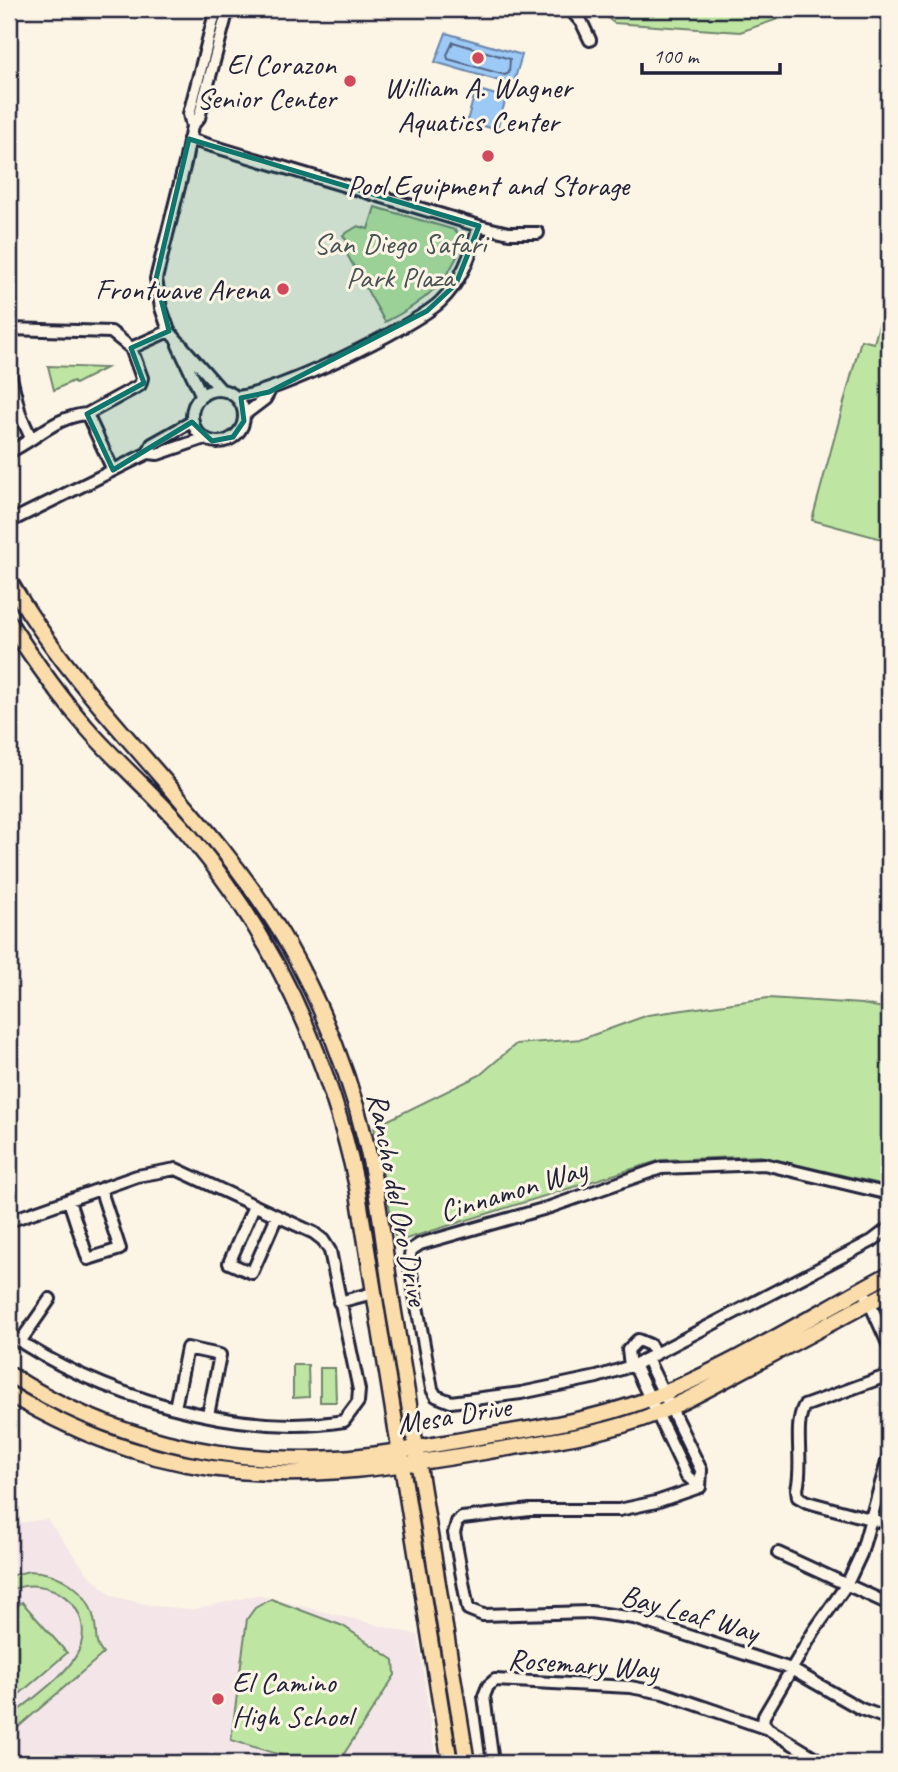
<svg xmlns="http://www.w3.org/2000/svg" width="898" height="1772" font-family="Caveat,sans-serif">
<style>
.built{fill:#f4e6e8}
.green{fill:#bee6a2;stroke:#70846e;stroke-width:2}
.water{fill:#9cc9f6;stroke:#6b86ab;stroke-width:2}
.lines{fill:none;stroke-linecap:round;stroke-linejoin:round}
.shore{stroke:#536586;stroke-width:2}
.minor-casing{stroke:#22223b;stroke-width:16}
.major-casing{stroke:#22223b;stroke-width:19}
.minor{stroke:#fcf5e5;stroke-width:10}
.major{stroke:#fbddab;stroke-width:14}
.marked{fill:#0f766e;fill-opacity:0.2;stroke:#0f766e;stroke-width:5;stroke-linejoin:round}
.poi-dot{fill:#d1495b;stroke:#fcf5e5;stroke-width:2.5}
.labels{text-anchor:middle;stroke-width:6;stroke-linejoin:round;paint-order:stroke}
.poi-label{font-size:30px;fill:#22223b;stroke:#fcf5e5;text-anchor:end}
.park-label{font-size:30px;fill:#495355;stroke:#fcf5e5}
.street-label{font-size:30px;fill:#22223b;stroke:#fcf5e5}
</style>
<rect width="100%" height="100%" fill="#fcf5e5"/>
<filter id="ink" filterUnits="userSpaceOnUse"><feTurbulence type="fractalNoise" baseFrequency=".0143" numOctaves="2"/><feDisplacementMap in="SourceGraphic" scale="14" xChannelSelector="R" yChannelSelector="G"/><feConvolveMatrix kernelMatrix="1 2 1 2 8 2 1 2 1" color-interpolation-filters="sRGB"/></filter>
<g filter="url(#ink)">
<path class="built" d="M47,1519L89,1575L112,1596L154,1606L195,1609L257,1595L418,1635L436,1763H9V1524Z"/>
<path class="green" d="M597,9H807L740,32L614,23Z
M375,207L455,230L463,239C453,280 422,304 385,322L344,249L349,245L343,235L358,226L368,229Z
M885,303L889,305V541L812,520L861,340L874,343Z
M48,366L106,368L75,384L73,381L54,390Z
M768,998L862,1004L889,1009V1186L760,1156L661,1160L396,1242L374,1127L480,1075L516,1044L582,1039L648,1015Z
M293,1365H308L309,1397L293,1398Z
M320,1368H335L336,1402H320Z
M29,1571C59,1572 87,1588 94,1619C98,1634 93,1642 103,1654L9,1735V1718C29,1701 69,1674 79,1650C97,1606 47,1572 9,1591V1576Z
M271,1599L343,1626L394,1660L395,1675L338,1763H307L231,1740L247,1619L255,1608Z
M22,1602L67,1653L9,1703V1613Z"/>
<path class="water" d="M446,33L522,55L513,85L435,62Z
M476,89L506,98L497,130L467,121Z"/>
<g class="lines">
<path class="shore" d="M453,42L510,59L509,73L505,75L448,59L447,55Z"/>
<defs>
<path id="minor" d="M216,9L189,114L192,126L185,163L156,279L161,308L169,331L221,390
M570,9L582,23L590,40
M192,126L199,118L228,9
M189,139L479,226L509,233H538
M9,329L111,332L131,348L169,331
M178,345L202,396
M9,369L20,414L31,438
M192 416a26 26 0 1 1 52 0a26 26 0 1 1-52 0Z
M236,397C273,395 412,328 440,302C462,281 471,254 479,226
M244,415L265,399L269,392
M9,452C35,440 56,416 87,414
M148,453L152,444L193,421
M113,470L87,414L140,385L142,378L131,348
M9,522L148,453L158,454L205,438
M889,1194L764,1164L661,1168L550,1207L420,1244L411,1250L409,1262L432,1389L436,1396L451,1402L521,1393L597,1377L634,1365L872,1241L889,1228
M69,1201L88,1259L120,1249L101,1191
M254,1206L229,1263L252,1273L277,1216
M9,1221L137,1176L176,1169L314,1233L323,1240L330,1251L359,1390L358,1402L344,1421C238,1438 96,1395 9,1334
M867,1297L889,1346
M339,1302L373,1293
M20,1342L50,1299
M647,1359L701,1470L700,1487
M634,1365L687,1476L700,1487
M630,1366L628,1350L638,1340L650,1345L656,1354
M889,1375L804,1406C793,1428 804,1463 797,1489L798,1497L807,1502L889,1524
M175,1408L187,1348L220,1355L208,1415
M700,1487L656,1502L619,1510H530L462,1518L457,1522L454,1533L468,1609L483,1615L590,1612L634,1618L791,1669L861,1709L889,1719
M778,1553L889,1604
M768,1729L763,1723L764,1716L814,1631L847,1584L861,1554L889,1455
M493,1763L484,1696L488,1686L495,1680L630,1687L663,1693L768,1729L824,1763"/>
<path id="major" d="M9,580C85,713 210,810 287,943C322,1005 349,1073 366,1143C381,1202 385,1264 396,1324C421,1470 442,1617 467,1763
M9,622C33,659 58,695 88,729C120,766 159,798 190,836C276,939 329,1057 357,1187L450,1763
M9,1374C106,1437 221,1465 337,1458C385,1455 432,1445 479,1437C536,1428 594,1420 649,1399C729,1368 813,1315 889,1274
M9,1394C176,1492 301,1483 484,1452C542,1442 600,1436 655,1414C687,1402 718,1383 749,1367C796,1342 842,1317 889,1292"/>
</defs>
<use href="#minor" class="minor-casing"/>
<use href="#major" class="major-casing"/>
<use href="#minor" class="minor"/>
<use href="#major" class="major"/>
</g>
</g>
<path class="marked" d="M189,139L479,226L456,284L427,311L269,392L241,398L244,421L233,437L212,441L192,422L113,470L87,414L144,383L131,348L169,331L156,279Z"/>
<g class="poi-dot">
<circle cx="478" cy="58" r="7"/>
<circle cx="350" cy="81" r="7"/>
<circle cx="488" cy="156" r="7"/>
<circle cx="283" cy="289" r="7"/>
<circle cx="218" cy="1699" r="7"/>
</g>
<g class="labels">
<g class="poi-label">
<text x="336" y="74">El Corazon<tspan x="336" dy="34">Senior Center</tspan></text>
<text x="478" y="97" text-anchor="middle">William A. Wagner<tspan x="478" dy="34">Aquatics Center</tspan></text>
<text x="488" y="195" text-anchor="middle">Pool Equipment and Storage</text>
<text x="269" y="299">Frontwave Arena</text>
<text x="232" y="1692" text-anchor="start">El Camino<tspan x="232" dy="34">High School</tspan></text>
</g>
<g class="park-label">
<text x="400" y="253">San Diego Safari<tspan x="400" dy="34">Park Plaza</tspan></text>
</g>
<g class="street-label">
<text transform="translate(513 1190) rotate(-17)" y="10">Cinnamon Way</text>
<text transform="translate(398 1199) rotate(79)" y="10">Rancho del Oro Drive</text>
<text transform="translate(454 1415) rotate(-9)" y="10">Mesa Drive</text>
<text transform="translate(690 1613) rotate(16)" y="10">Bay Leaf Way</text>
<text transform="translate(583 1664) rotate(4)" y="10">Rosemary Way</text>
</g>
</g>
<rect width="898" height="1772" fill="none" stroke="#fcf5e5" stroke-width="35"/>
<rect x="18" y="18" width="863" height="1737" fill="none" stroke="#22223b" stroke-width="2.5" filter="url(#ink)"/>
<path d="M642 63v10h138v-10" fill="none" stroke="#22223b" stroke-width="3.5"/>
<text x="653" y="63" font-size="21" fill="#22223b" stroke="#fcf5e5" stroke-width="5" paint-order="stroke">100 m</text>
</svg>
